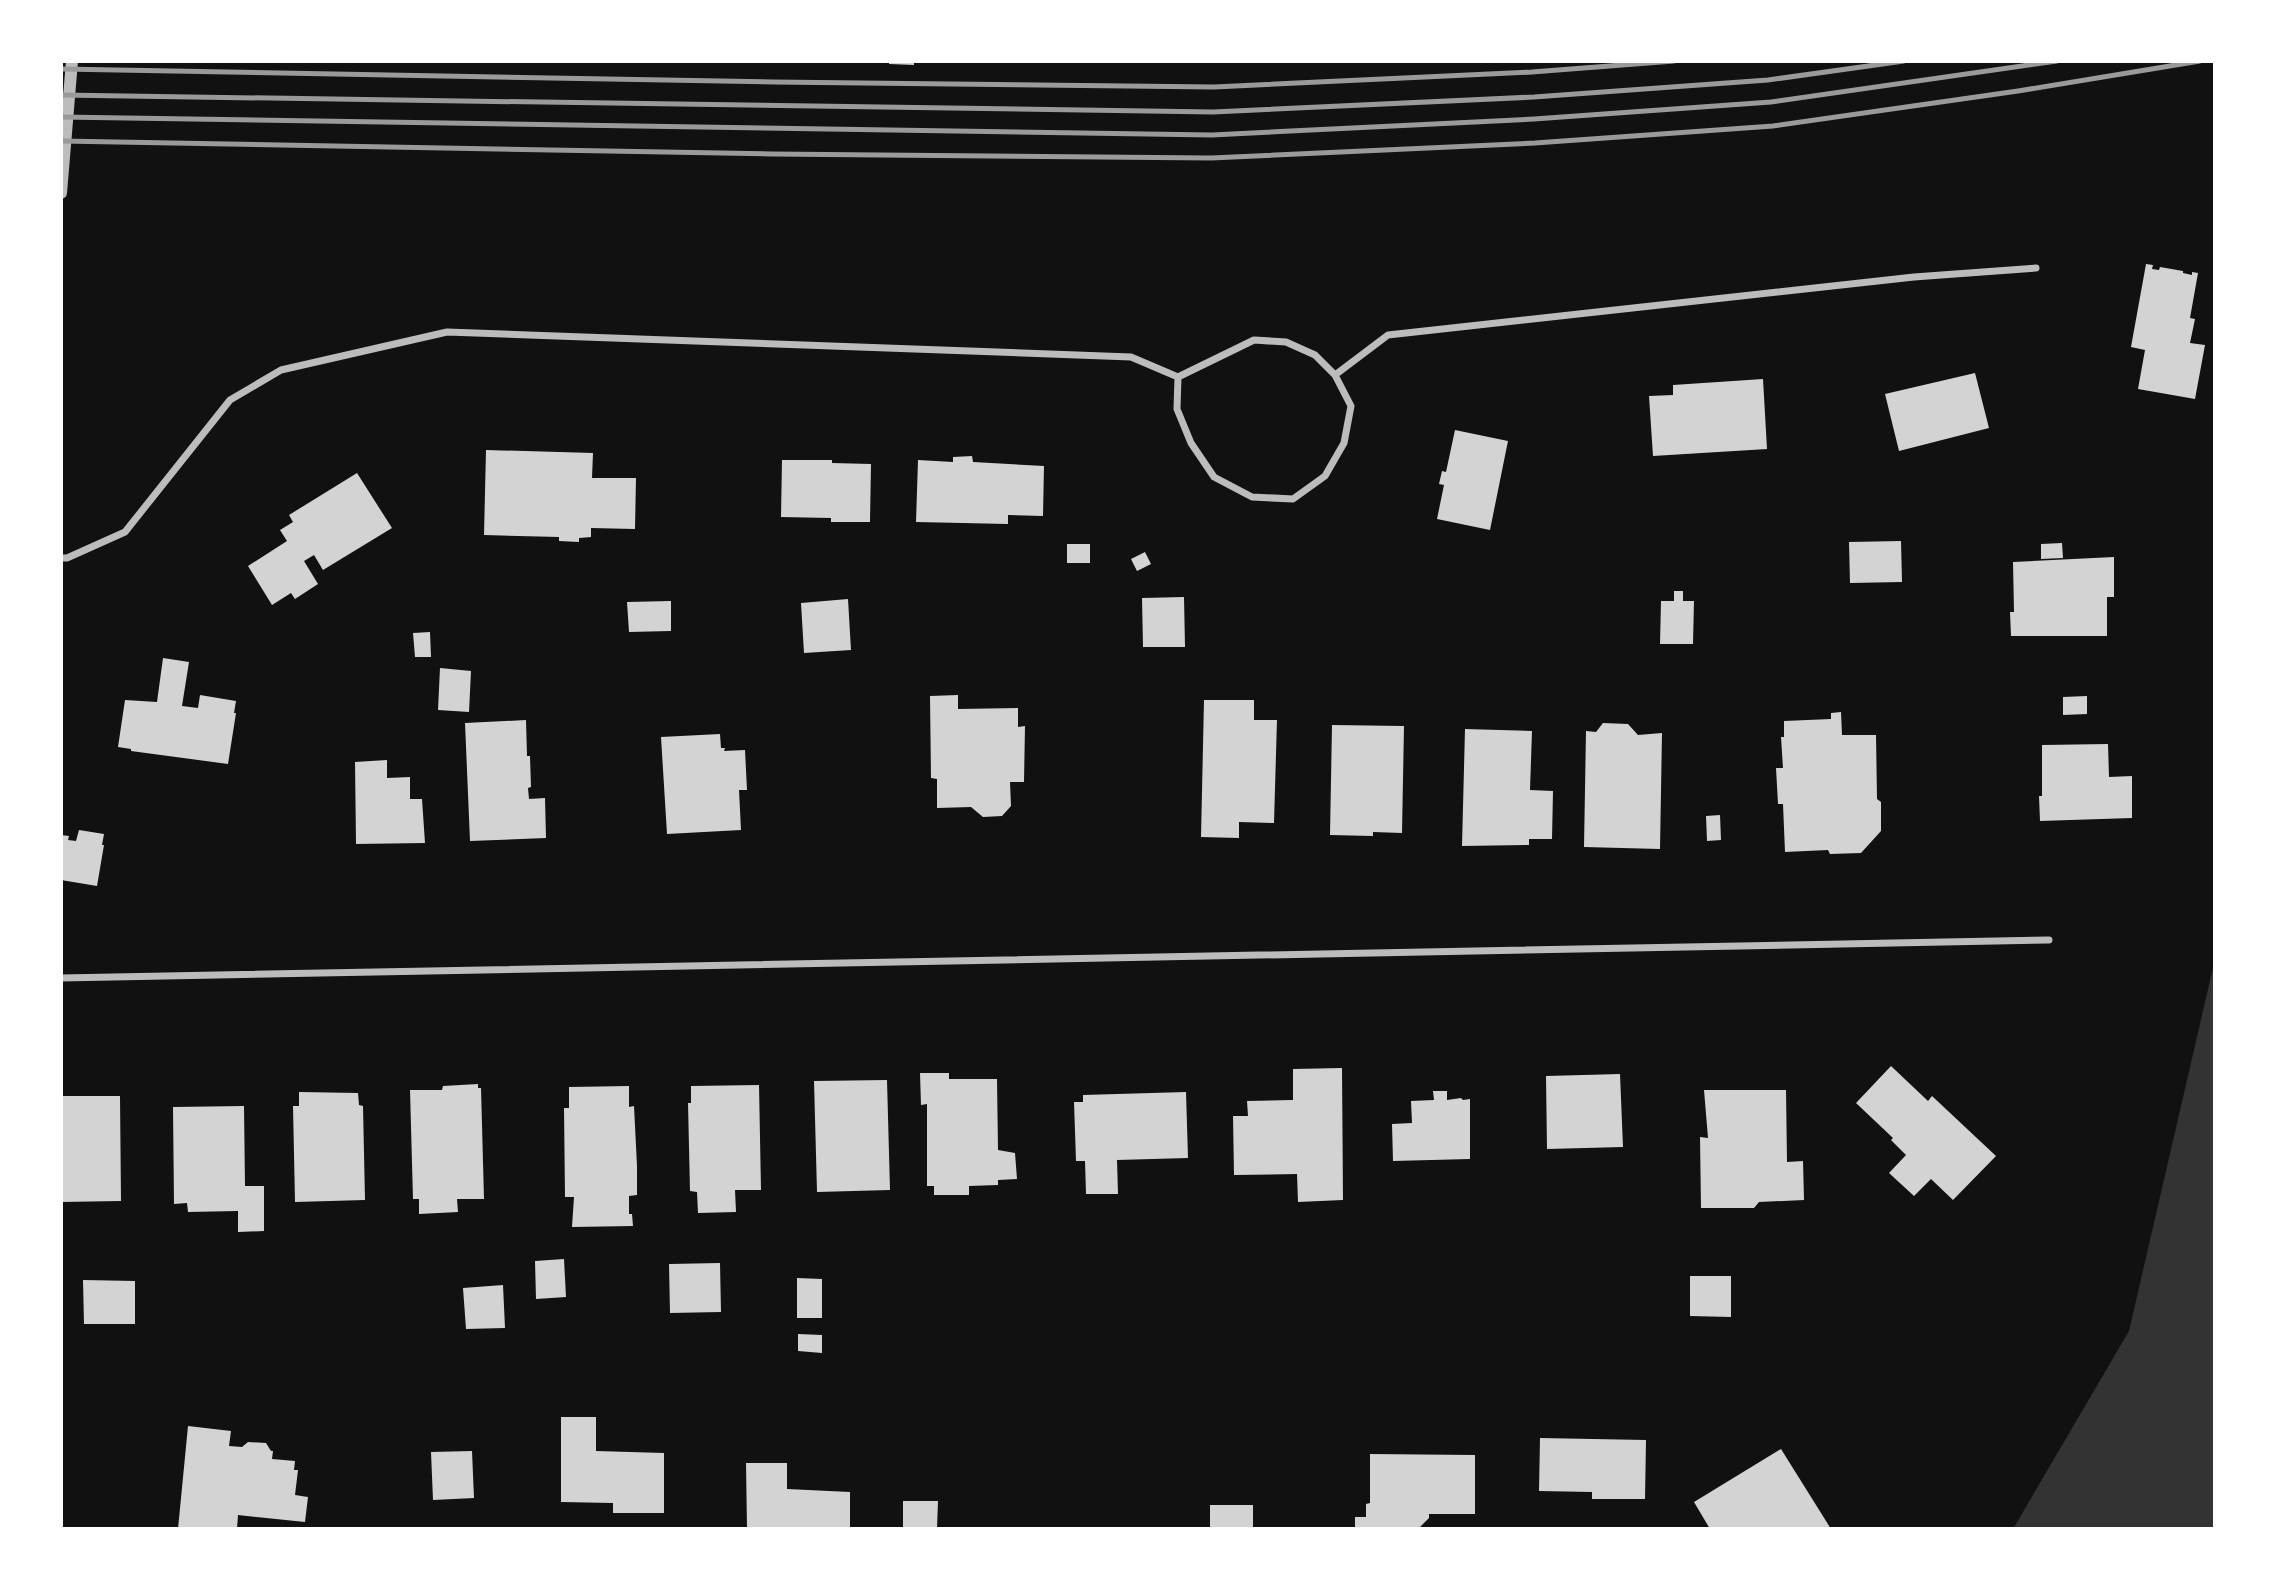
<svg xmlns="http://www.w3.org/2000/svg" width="2276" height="1590" font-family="'Public Sans',sans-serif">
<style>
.water{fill:#333}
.building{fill:#d3d3d3}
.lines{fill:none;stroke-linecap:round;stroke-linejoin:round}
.minor{stroke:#bcbcbc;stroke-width:7}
.tertiary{stroke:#bcbcbc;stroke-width:12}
.rail{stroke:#9a9a9a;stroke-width:5}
</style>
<rect width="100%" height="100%" fill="#111"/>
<path class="water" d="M2215,959V1529H2013L2129,1331Z"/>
<path class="building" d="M889,61H914V65L889,64Z
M2146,264L2153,265L2152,269L2159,270L2160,267L2183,271V273L2192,275V272L2198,273L2190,318L2195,319L2190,343L2205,345L2195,399L2138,389L2145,350L2131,347Z
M1975,373L1989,428L1899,451L1885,394Z
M1763,379L1767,449L1653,456L1649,396L1673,395V385Z
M1455,430L1508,441L1490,530L1437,519L1444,485L1439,484L1442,471L1446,472Z
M486,450L593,453L592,478H636L635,529L591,528V537L579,538V542L559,541V537L484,535Z
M972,456L973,462L1044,466L1043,516L1008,515V524L916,522L918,460L953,462V457Z
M782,460H832V463L871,464L870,522H831V518L781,517Z
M357,473L392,528L323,570L314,555L304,561L318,584L295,599L291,593L272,605L248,566L287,541L280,530L293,522L289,515Z
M1901,541L1902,582L1850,583L1849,542Z
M2062,543L2063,558L2041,559V544Z
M1067,544H1090V563H1067Z
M1145,552L1151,564L1137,571L1131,559Z
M2114,557V597H2107V636H2011L2010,612H2014L2013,562Z
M1674,591H1683V601H1694L1693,644H1660L1661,601H1674Z
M1184,597L1185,647H1143L1142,598Z
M848,599L851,650L804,653L801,603Z
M671,601V631L629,632L627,602Z
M430,632L431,657H415L413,633Z
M163,658L189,662L182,706L198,708L200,695L236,701L234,713H236L228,764L131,751V749L118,747L125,700L157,702Z
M440,668L471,671L469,712L438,710Z
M958,695V709L1018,708V727L1025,726L1024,782H1010L1011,806L1002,816L983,817L971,807L937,808V779L931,778L930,696Z
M2087,696V714L2063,715V697Z
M1204,700H1254V720H1277L1274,823L1239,822V838L1201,837Z
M1841,712L1842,735H1876L1877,799L1881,802V831L1861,853L1830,854L1828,850L1785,852L1783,804H1778L1776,768H1783L1781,737H1784V721L1831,719V713Z
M526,720L527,756H530L531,787L528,788L529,799L545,798L546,838L470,841L465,723Z
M1603,723L1628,724L1638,735L1662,733L1660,849L1584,847L1586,731L1596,732Z
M1332,725L1404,726L1402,833L1373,832V836L1330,835Z
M1465,729L1532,731L1530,790L1553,791L1552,839H1529V845L1462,846Z
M720,734L721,748H725L724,751L745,750L747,790H739L741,830L667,834L661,737Z
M2108,744L2109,777L2132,776V818L2040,821L2039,796H2042V745Z
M387,760V778L410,777V799H422L425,843L356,844L355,762Z
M1720,815L1721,840L1707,841L1706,816Z
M79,830L104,834L102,845H104L97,886L61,880V835L69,836L68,840L76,841Z
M1891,1066L1928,1101L1932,1096L1996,1156L1953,1200L1931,1179L1914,1196L1889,1173L1906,1155L1891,1140L1893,1138L1856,1103Z
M1342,1068L1343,1200L1298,1202L1297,1174L1234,1175L1233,1116H1248L1247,1101L1293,1100V1069Z
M920,1073H949V1079H997L998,1150L1015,1153L1017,1179L998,1180V1185L969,1186V1195H934V1186H927V1104L921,1105Z
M1620,1074L1623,1147L1547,1149L1546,1076Z
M887,1080L890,1190L817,1192L814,1081Z
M478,1084V1088H481L484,1199H457L458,1212L419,1214V1199H413L410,1090H442L443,1086Z
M759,1085L761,1190H735L736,1212L698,1213L697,1192L690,1191L688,1103H691V1086Z
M629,1086V1107L634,1106L637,1166V1195L629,1196V1214H632L633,1226L572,1227L574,1197H565L564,1108H569V1087Z
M1704,1090H1786L1787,1162L1803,1161L1804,1200L1759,1202L1754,1208H1701L1700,1137L1708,1138Z
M1433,1091H1447V1100L1461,1098L1463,1100L1470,1099V1159L1393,1161L1392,1124L1412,1123L1411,1101L1434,1100Z
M299,1092L358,1093L359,1105L363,1106L365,1200L295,1202L293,1106H299Z
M1186,1092L1188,1158L1117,1160L1118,1194H1086L1085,1161H1076L1074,1102H1083V1095Z
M61,1096H120L121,1201L61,1202Z
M244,1106L245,1186H264V1231L238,1232V1211L188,1212L187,1203L174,1204L173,1107Z
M564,1259L566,1297L536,1299L535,1261Z
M720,1263L721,1312L670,1313L669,1264Z
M1690,1276H1731V1317L1690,1316Z
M797,1278L822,1279V1318H797Z
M83,1280L135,1281V1324H84Z
M503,1285L505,1328L466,1329L463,1288Z
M798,1334L822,1335V1353L798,1351Z
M561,1417H596V1451L664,1453V1513H613V1503L561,1502Z
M188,1426L231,1431L229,1446L242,1447L248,1442L266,1443L271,1451H273L272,1459L295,1461L294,1470H298L295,1495L308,1497L305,1522L238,1515L237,1529H178Z
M1540,1438L1646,1440L1645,1499H1592V1492L1539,1491Z
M1781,1449L1831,1529H1710L1694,1502Z
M472,1451L474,1498L433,1500L431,1452Z
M1370,1454L1475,1455V1514H1429V1518L1418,1529H1355V1517H1366V1504L1370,1503Z
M746,1463H787V1489L850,1492V1529H747Z
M903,1501H938L937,1529H903Z
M1210,1505H1253V1529H1210Z"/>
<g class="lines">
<path class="minor" d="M1335,375L1388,335L1914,277L2036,268
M61,558H67L125,532L230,400L281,370L447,332L1131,357L1178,377L1254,340L1286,342L1315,355L1335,375L1351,406L1344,443L1325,476L1293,499L1252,497L1214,477L1191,443L1177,409L1178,377
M61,978L2049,940"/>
<path class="tertiary" d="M61,193L72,61"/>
<path class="rail" d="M61,69L773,82L1214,87L1532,72L1674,61
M61,95L1213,112L1534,97L1768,80L1904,61
M61,117L1212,135L1534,119L1771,102L2057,61
M61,141L772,154L1211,158L1535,143L1773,126L2018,91L2200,61"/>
</g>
<rect width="2276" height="1590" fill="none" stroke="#ffffff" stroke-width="126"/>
</svg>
